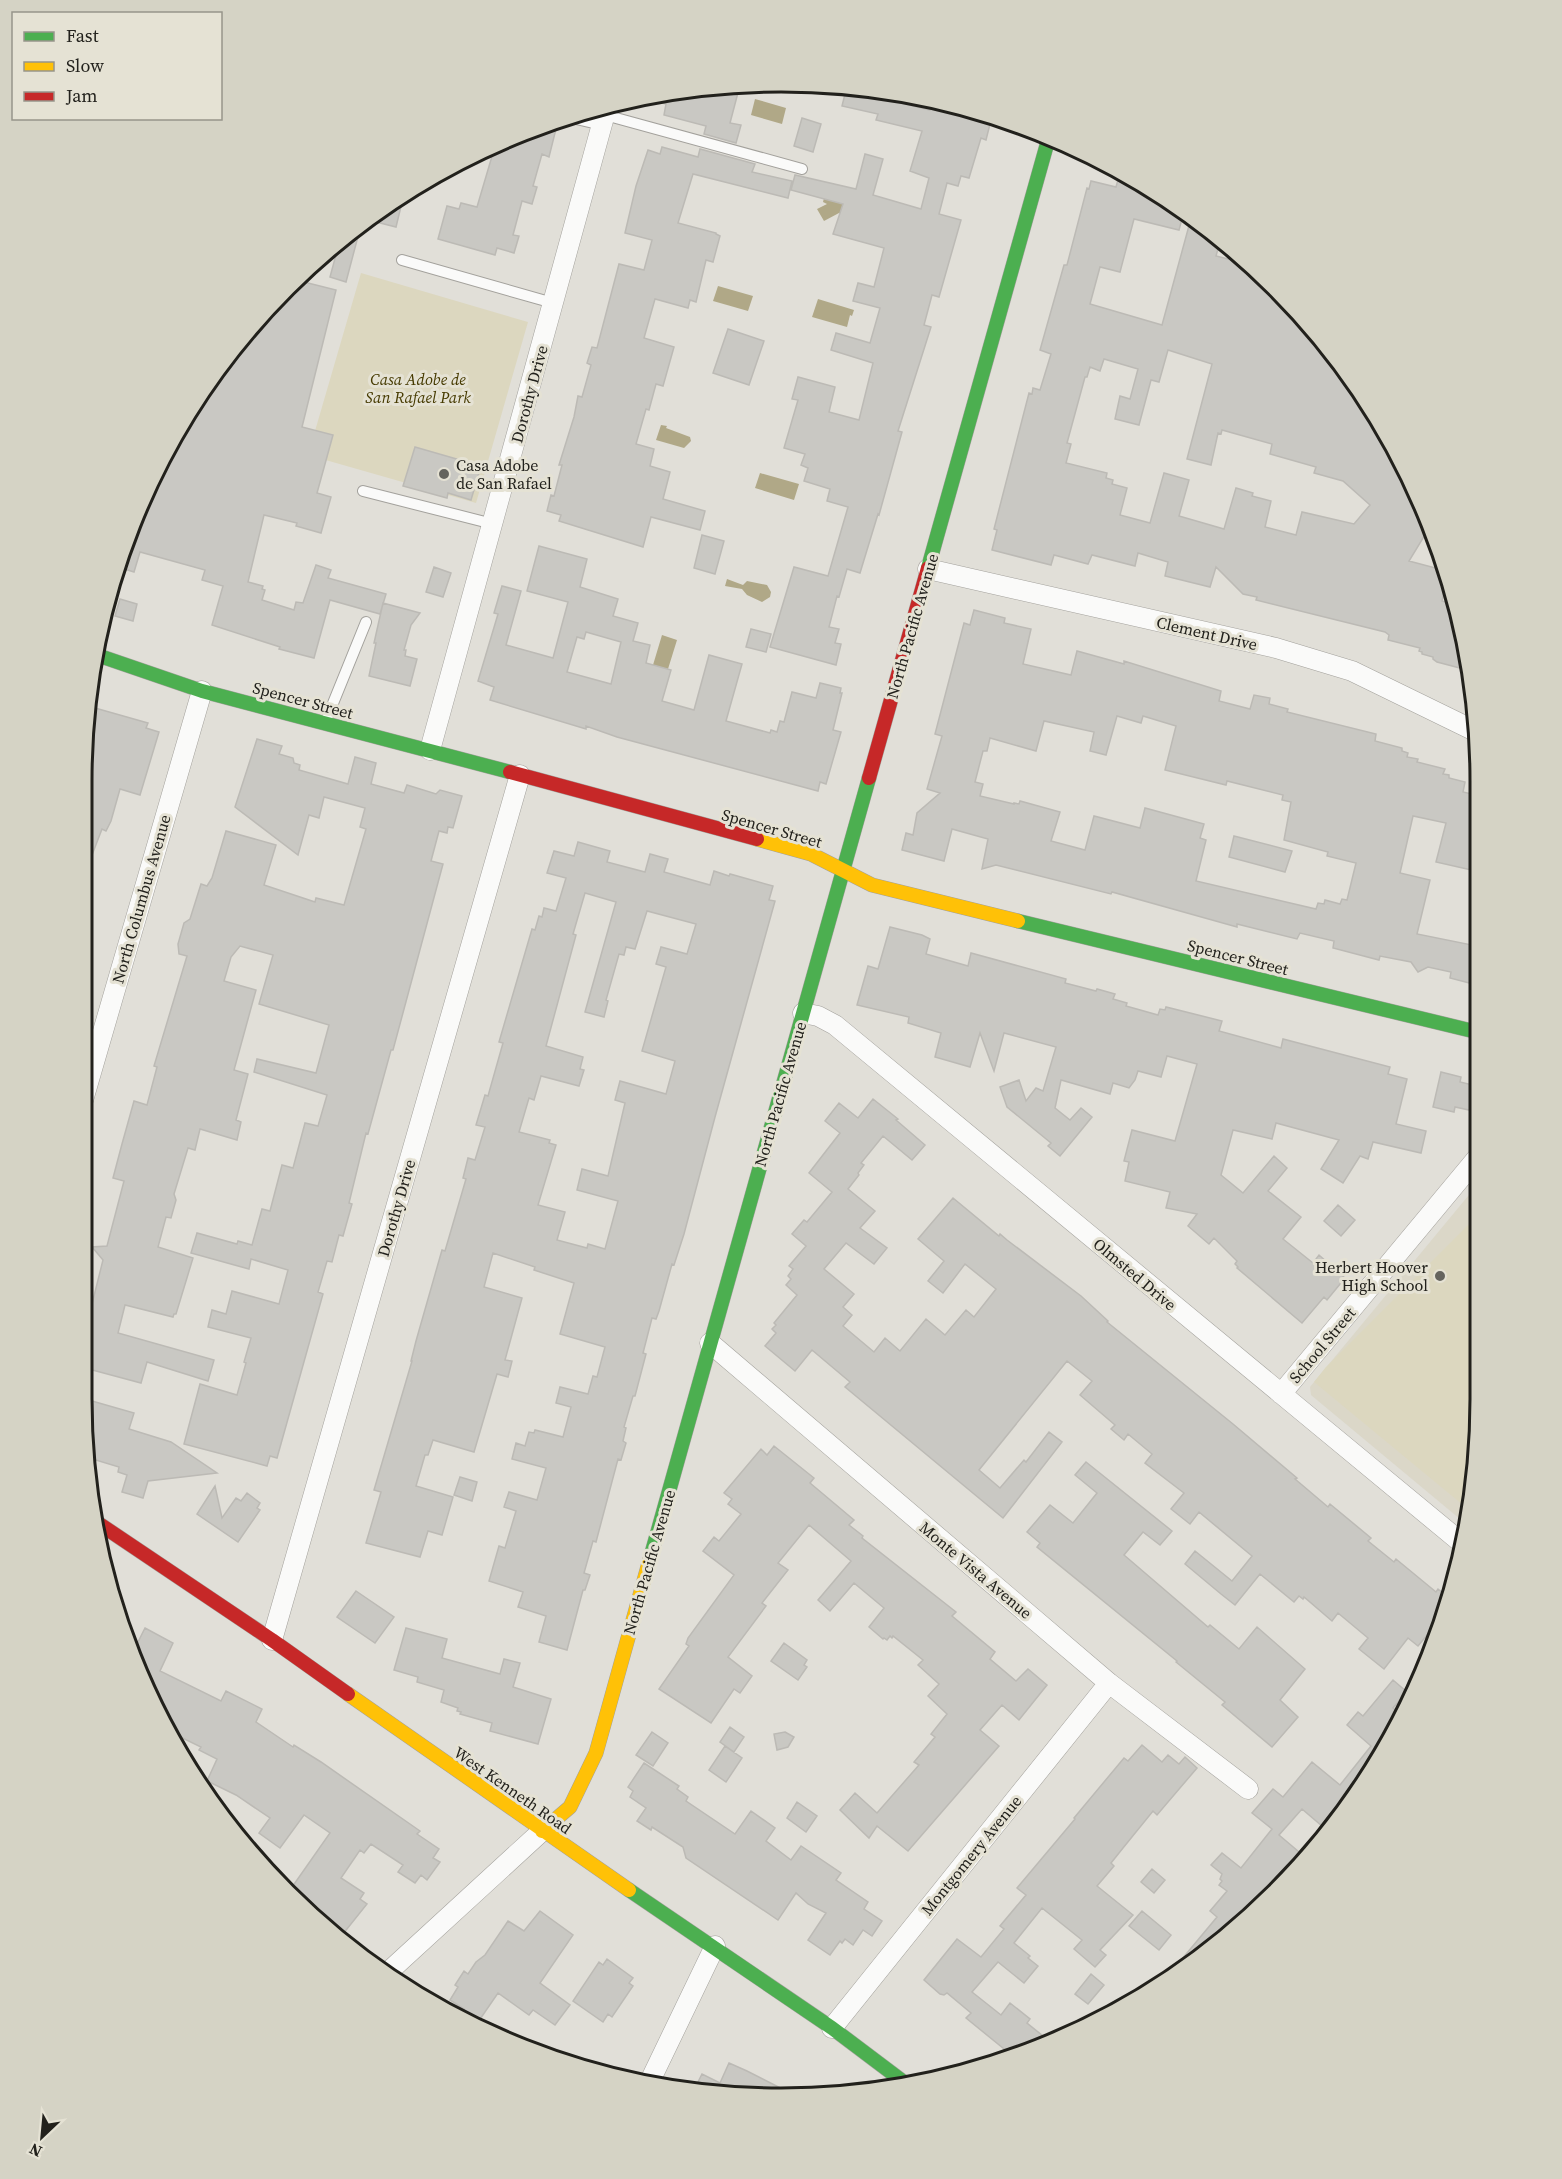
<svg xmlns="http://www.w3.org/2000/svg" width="1562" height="2179" font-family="'Source Serif 4',serif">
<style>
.built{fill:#dbd7c8}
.green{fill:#dcd7bf}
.water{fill:#b0a887}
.building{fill:#c9c8c3;stroke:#bcbab5;stroke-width:1.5;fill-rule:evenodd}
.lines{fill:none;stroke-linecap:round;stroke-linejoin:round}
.lane-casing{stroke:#a3a19c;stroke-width:12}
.street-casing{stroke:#a3a19c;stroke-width:21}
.fast-casing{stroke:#a3a19c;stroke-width:15}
.slow-casing{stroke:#a3a19c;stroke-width:15}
.jam-casing{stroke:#a3a19c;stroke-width:15}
.lane{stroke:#fafaf9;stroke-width:10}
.street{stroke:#fafaf9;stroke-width:20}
.fast{stroke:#4caf50;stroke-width:14}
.slow{stroke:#ffc107;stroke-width:14}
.jam{stroke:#c62828;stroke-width:14}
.poi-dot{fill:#65645e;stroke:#e5e2d4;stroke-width:2}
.labels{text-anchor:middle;stroke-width:6;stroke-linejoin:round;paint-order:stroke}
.park-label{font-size:16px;font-style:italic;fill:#463a00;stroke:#e5e2d4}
.street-label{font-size:16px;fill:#22211c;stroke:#e5e2d4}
.poi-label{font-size:16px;fill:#22211c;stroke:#e5e2d4;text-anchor:start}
.rim{fill:none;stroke:#22211c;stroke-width:3}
</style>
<rect width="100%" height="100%" fill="#e1dfd8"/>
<path class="built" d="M1478,1184L1480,1443L1466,1524L1311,1395L1310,1387Z"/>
<path class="green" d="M361,273L528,322L476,503L308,455Z
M1478,1215L1480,1443L1469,1510L1314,1382L1326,1367Z"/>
<path class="water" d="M755,99L786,108L782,124L751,115Z
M825,194L850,201L846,215L839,213L824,221L817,209L827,204L823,202Z
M718,286L753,296L748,311L713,301Z
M818,299L854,310L852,316L850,315L847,327L812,317Z
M661,425L667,426L666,428L690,437L691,441L684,448L656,440Z
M760,473L799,484L794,500L755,488Z
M727,579L743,585L747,581L767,585L771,592L770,597L762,602L747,595L742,589L725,586Z
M662,635L677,640L668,669L653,665Z"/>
<path class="building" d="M740,85L730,123L741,125L736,143L704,134L706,126L664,115L666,104L644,98L689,87Z
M847,86L866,89L865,94L930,110L932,100L962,105L992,116L986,140L981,138L969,178L961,176L958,186L947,183L939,214L961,220L939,297L932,295L924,325L931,327L898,431L902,432L879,515L878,514L860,573L847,569L839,597L837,596L829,627L839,629L835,643L841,644L836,665L770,647L794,567L828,576L848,507L827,501L830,489L804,481L808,468L801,465L805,454L784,448L798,400L792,399L798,377L835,387L829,412L859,420L873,363L831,350L836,333L870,343L880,308L853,301L858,283L874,287L884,248L833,234L843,204L791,190L795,175L856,189L865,154L883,159L873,195L921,209L929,178L910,171L922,131L876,120L878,114L842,106Z
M556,118L558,121L549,157L542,154L533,186L537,187L532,204L522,201L513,235L519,236L514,253L497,248L495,255L438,239L447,206L459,209L461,203L477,207L495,146Z
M802,118L821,124L813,152L794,146Z
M662,147L698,157L700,149L755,164L752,172L792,181L788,198L693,174L678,223L716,233V234L720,236L713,262L706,260L696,302L690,300L688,308L655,299L644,338L674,347L663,386L656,384L649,410L646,409L636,444L654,449L650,466L670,472L663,499L705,511L700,530L651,517L643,547L559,521L561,515L547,511L551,495L554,496L562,465H559L574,417L578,396L582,397L591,365L587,363L592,347L597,348L619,264L644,270L652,240L625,233L636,186L648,150L660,154Z
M1123,173L1184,211L1179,230L1134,219L1120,272L1100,267L1090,304L1162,325L1190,222L1209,227L1221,238L1216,256L1248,264L1307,319L1409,472L1431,525L1409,561L1447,571L1448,576L1442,601L1455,605L1471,671L1437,662L1433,659V657L1422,654V652L1419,651L1420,648L1388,640L1389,635L1385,632L1256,600L1257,597L1243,594L1216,567L1210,587L1165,576L1168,562L1138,553L1135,566L1092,555L1088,564L1054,555L1051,565L992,550L997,530L994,529L1029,393L1032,394L1033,388L1040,390L1051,354L1040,350L1064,265H1067L1087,188L1089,189L1091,181L1116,187L1119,176L1122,177ZM1168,350L1212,364L1187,459L1211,465L1218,433L1221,434L1222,430L1272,444L1270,454L1316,467L1314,473L1343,481L1370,505L1354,524L1302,512L1296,535L1265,527L1271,501L1252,496L1253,493L1236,488L1224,529L1179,516L1189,480L1164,473L1150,523L1120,515L1127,488L1112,484L1113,480L1106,478L1107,473L1066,463L1071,444L1067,443L1085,377H1087L1090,367L1100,371L1104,359L1138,369L1130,399L1120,396L1115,419L1139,425L1151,380L1159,382Z
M404,194L396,227L368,220L389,205Z
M361,225L346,282L330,277L340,240Z
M296,280L336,290L302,427L333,435L317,493L331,497L321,533L296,526L297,523L264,515L248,582L263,586L262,589L265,590L262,600L294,610L296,602L303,603L316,565L331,570L328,578L386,594L380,614L330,600L314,658L279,649L280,647L212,625L223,586L202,580L205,570L140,552L134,572L118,567L134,513L175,431L217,368L222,369L226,355Z
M728,329L764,341L749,385L713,373Z
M415,447L481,466L471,500L448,493L447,498L403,486Z
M702,535L724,541L715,574L694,568Z
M539,546L587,559L580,587L618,599L613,616L638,623L633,641L650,645L646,663L671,670L662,701L694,710L709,655L742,664L726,721L770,733L771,730L777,732L780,721L784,722L792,692L816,698L820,683L841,688L840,693H842L833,730L841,732L826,784L820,782L818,791L617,737L586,726V729L490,700L494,687L478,681L498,614L494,613L502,586L521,591L506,645L553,658L568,602L527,591ZM586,632L621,642L611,684L567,672L577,637L584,639Z
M434,567L451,573L443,597L426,592Z
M120,599L137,604L133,621L115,616Z
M383,603L420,613L411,625L404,650H406L405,656L417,659L410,686L369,676L376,643H374Z
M974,610L1005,618L1004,623L1031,629L1023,664L1071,675L1077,651L1124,664V661L1221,691L1219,701L1250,709L1254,695L1270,698L1269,704L1288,709L1287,712L1376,734L1375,741L1402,748V751L1408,753L1407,757L1418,759L1417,762L1445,769L1443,774L1449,775V778L1465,782L1463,792L1476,795V871L1436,862L1446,823L1413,816L1400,873L1430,880L1417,934L1477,946V985L1450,978L1451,972L1428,967L1418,972L1411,962L1380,956L1379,960L1333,948L1334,941L1300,933L1297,939L1237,924V927L1112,892L1111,894L996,865L982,869L988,839L952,829L944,861L902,850L906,833L913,835L917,813L940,793L927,789L942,736L935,734L964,623L970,625ZM1117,716L1141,723L1143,716L1176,726L1165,770L1226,785L1227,781L1283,795L1282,800L1291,802L1284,840L1328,852L1327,856L1356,863L1347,900L1342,899L1340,904L1325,900L1324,904L1318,903L1316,909L1196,881L1206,840L1200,838L1204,824L1145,808L1140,828L1094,816L1085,850L1051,841L1060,812L1020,801L1019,804L1014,803V804L980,796L983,784L975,782L983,751H987L990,738L1036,751L1044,721L1094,732L1090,751L1106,755Z
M751,629L771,634L766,652L746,647Z
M88,706L148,723L146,728L159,732L140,795L120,789L111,821L106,831L102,829L82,881L81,781Z
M257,739L282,746L279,754L293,758L294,763L300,765L299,770L348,784L355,757L376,763L371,784L404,793L407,785L436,794L440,790L462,796L453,828L448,827L447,833L439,831L431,861L443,864L393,1050H391L368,1134L366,1133L349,1203L352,1204L343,1236L339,1235L332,1262L327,1261L318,1292L323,1294L277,1458L270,1456L267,1466L184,1444L200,1384L237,1395L246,1363L244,1362L251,1338L208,1327L212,1310L226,1314L232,1291L279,1304L288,1270L251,1259L249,1269L191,1253L197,1233L237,1244L238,1241L252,1245L262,1209L270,1211L282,1165L293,1168L305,1123L318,1126L327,1095L254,1072L257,1059L316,1073L329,1025L259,1004L273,955L240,946L231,957L224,981L256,990L234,1070L248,1074L236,1120L241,1122L237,1140L200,1129L195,1150L188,1148L174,1194L176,1200L171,1218L166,1217L158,1247L193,1258L176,1314H174L173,1317L125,1305L118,1333L214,1360L208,1381L147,1362L141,1383L81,1367L92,1321L88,1320L103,1260L92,1247L107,1246L124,1181L113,1178L122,1144L134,1101L147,1105L157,1067L154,1066L187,956L179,954L178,944L184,923L190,919L201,884L207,886L212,878L226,831L276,845L264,885L315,902L316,898L344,905L366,829L360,827L365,808L324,797L319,818L309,815L298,855L235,807Z
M1234,836L1292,851L1285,872L1229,857Z
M578,842L610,851L607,862L645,872L650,854L668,859L664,872L710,885L714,871L729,876L730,874L773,886L769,900L775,901L715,1117L684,1234L674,1265L672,1264L659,1311L656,1319L652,1318L643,1353L646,1354L635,1396H633L624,1427L626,1428L623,1441L626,1443L621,1460L618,1459L596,1542L593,1541L584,1573L590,1575L585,1590H583L567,1650L539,1642L546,1616L518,1607L523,1592L489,1581L499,1546L505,1548L516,1511L504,1507L509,1492L537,1500L546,1468L512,1459L516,1443L525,1446L529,1432L534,1433L535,1430L563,1437L571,1407L556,1403L560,1387L588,1394L593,1376L597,1377L605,1347L560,1334L574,1283L534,1270L535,1267L493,1253L484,1287L522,1298L505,1360L512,1361L508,1377L497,1374L474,1452L433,1440L428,1455H425L416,1486L453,1497L442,1535L428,1531L420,1557L366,1543L381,1492L374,1490L412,1361H411L416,1341L442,1250L445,1251L466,1179L463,1178L468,1158L475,1160L485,1127L476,1125L485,1095L488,1096L503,1043L499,1042L532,929L535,930L539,916L542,917L544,908L556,911L566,878L547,873L554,851L574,856ZM585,893L616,902L585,1012L604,1017L608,1001L606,1000L619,954L624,955L626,947L635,949L647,911L696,924L687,954L661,947L656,964L666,967L642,1051L675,1061L666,1094L620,1081L615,1100L625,1103L608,1176L582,1169L577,1190L618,1201L605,1249L588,1244L587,1248L557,1240L565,1212L538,1205L556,1145L549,1143L550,1140L519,1132L529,1098L534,1100L541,1076L579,1086L584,1070L580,1069L583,1057L546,1046L576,935L573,934Z
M890,927L922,935L930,939L926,954L968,966L971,953L1066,979L1065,983L1096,991L1097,989L1115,994L1113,999L1127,1003L1126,1006L1158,1015L1160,1009L1165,1010L1166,1007L1222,1021L1219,1031L1281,1048L1283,1039L1390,1067L1388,1074L1407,1079L1396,1124L1426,1131L1421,1153L1373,1142L1368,1159L1360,1156L1343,1183L1321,1169L1339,1140L1276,1123L1272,1139L1233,1130L1221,1175L1243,1193L1274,1156L1287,1168L1268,1191L1301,1217L1283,1239L1313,1263L1319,1255L1345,1278L1327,1300L1324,1297L1302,1323L1237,1268L1238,1267L1235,1264L1237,1261L1214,1238L1209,1244L1188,1226L1197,1214L1166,1208L1170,1192L1125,1181L1129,1162L1124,1161L1132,1130L1175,1141L1197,1064L1167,1056L1161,1077L1138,1071L1135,1080L1129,1088L1113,1083L1110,1094L1061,1080L1055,1108L1070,1120L1081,1108L1092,1117L1060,1156L1048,1146L1051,1143L1007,1107L1000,1087L1019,1080L1026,1101L1036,1088L1043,1091L1056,1047L1004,1033L994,1071L980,1033L970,1067L935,1057L941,1033L908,1023L909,1017L857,1005L868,966L878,969Z
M1441,1072L1461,1077L1460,1082L1477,1086L1478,1112L1455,1107L1454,1112L1433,1107Z
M873,1099L898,1119L896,1120L925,1145L912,1160L883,1136L861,1163L864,1165L858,1173L859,1175L848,1189L875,1211L860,1228L887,1248L874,1264L846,1243L824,1269L854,1294L843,1307L852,1315L843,1326L874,1352L885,1338L900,1351L926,1319L945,1335L966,1310L974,1317L996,1289L965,1264L943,1293L928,1281L944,1261L918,1239L953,1198L999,1236L1000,1234L1007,1240L1081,1296L1108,1321L1107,1322L1233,1424L1297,1478L1295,1479L1328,1507L1330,1504L1371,1538L1368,1541L1394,1562L1396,1559L1436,1592L1438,1589L1450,1599L1443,1616L1418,1646L1408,1638L1384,1669L1359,1649L1368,1638L1338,1613L1332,1621L1304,1597L1303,1599L1299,1596L1294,1602L1260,1574L1235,1605L1221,1594L1185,1564L1195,1551L1232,1581L1252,1556L1199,1512L1190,1524L1171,1509L1184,1493L1145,1463L1152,1454L1128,1434L1124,1440L1111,1429L1115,1425L1080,1395L1092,1381L1067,1361L979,1470L1000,1488L1024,1460L1026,1462L1049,1432L1062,1442L1003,1518L845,1387L850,1382L812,1350L795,1371L765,1346L776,1333L772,1329L776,1325L774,1323L797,1295L786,1285L791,1279L788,1276L793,1269L789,1266L806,1246L792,1234L804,1220L807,1222L832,1192L809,1173L840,1133L825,1121L839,1103L858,1118Z
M1338,1205L1355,1220L1341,1236L1324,1221Z
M92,1401L134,1413L129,1429L171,1442L217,1473L148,1481L143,1498L122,1492L127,1475L118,1472L119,1467L89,1458L83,1414Z
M774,1446L814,1478L810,1483L854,1520L849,1525L863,1536L862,1538L956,1612L952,1616L995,1652L990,1659L1016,1681L1028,1669L1047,1685L1019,1720L1002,1705L980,1730L999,1746L908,1851L877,1826L869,1838L840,1810L855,1793L877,1813L919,1765L914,1762L935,1737L931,1734L947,1714L928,1696L939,1684L918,1665L923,1660L893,1636L892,1638L890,1636L887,1640L884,1638L883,1639L869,1627L884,1608L854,1583L830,1611L818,1600L851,1561L809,1525L778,1563L788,1570L762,1603L766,1606L728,1657L752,1676L740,1693L734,1689L711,1723L659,1689L689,1646L686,1644L688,1638L734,1575L703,1551L714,1537L719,1541L741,1514L728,1504L732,1499L724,1493L761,1449L767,1455Z
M1086,1462L1172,1531L1160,1545L1143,1532L1124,1555L1208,1627L1210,1625L1239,1649L1257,1627L1305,1669L1280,1700L1298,1717L1272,1747L1222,1705L1225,1702L1176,1662L1177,1661L1037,1547L1040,1543L1027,1532L1050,1505L1073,1523L1097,1493L1075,1475Z
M460,1477L477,1482L472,1501L454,1495Z
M215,1486L222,1518L236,1498L241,1501L247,1493L260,1503L257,1508L260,1510L238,1542L197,1514Z
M356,1591L394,1617L375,1643L337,1617Z
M145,1628L173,1643L160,1671L221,1701L226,1691L262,1709L256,1722L293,1747L294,1745L321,1762L420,1831L417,1834L439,1849L433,1858L440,1862L427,1880L421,1875L415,1883L398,1872L403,1865L371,1844L364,1853L360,1850L341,1878L364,1893L360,1899L367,1904L339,1939L320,1925L290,1890L330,1833L304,1815L280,1848L259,1833L270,1818L236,1795L207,1781L217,1759L199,1750L201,1747L170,1732L134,1666L131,1656Z
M406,1628L447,1639L442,1658L500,1674L504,1659L520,1663L513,1687L551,1699L538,1744L490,1731L492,1723L460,1714L461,1712L457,1711L458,1708L441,1702L444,1690L417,1682L418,1677L394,1670Z
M784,1643L807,1660L804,1665L807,1667L798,1680L771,1661Z
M1393,1680L1407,1692L1393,1708L1403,1716L1337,1824L1329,1832L1302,1809L1279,1835L1305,1857L1243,1924L1185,1962L1182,1959L1217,1917L1210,1911L1227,1891L1219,1885L1222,1881L1220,1879L1222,1874L1211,1865L1222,1853L1241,1868L1272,1829L1252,1813L1273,1789L1283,1797L1312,1762L1340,1785L1371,1746L1347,1725L1358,1712L1363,1716Z
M730,1727L744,1737L734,1752L720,1742Z
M652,1732L668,1743L653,1766L636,1755Z
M785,1732L794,1737L788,1747L777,1750L774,1734Z
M1142,1745L1162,1762L1168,1755L1179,1764L1185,1757L1197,1768L1157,1815L1153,1811L1123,1848L1111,1863L1114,1866L1097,1886L1133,1915L1100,1950L1106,1955L1095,1967L1074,1949L1082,1940L1042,1908L1014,1943L1030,1956L1028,1958L1038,1966L1024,1983L998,1962L972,1992L1001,2015L1010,2003L1030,2019L1027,2023L1048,2040L1009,2053L966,2018L971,2013L947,1993L944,1995L940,1994L924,1980L957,1939L981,1957L1004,1929L1000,1926L1026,1895L1017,1888L1075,1819L1074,1818L1124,1758L1128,1761Z
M725,1746L742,1758L726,1782L709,1770Z
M644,1763L679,1786L677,1789L688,1797L686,1801L735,1834L751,1811L775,1828L766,1841L791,1860L801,1846L841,1873L836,1880L868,1902L864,1909L882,1921L872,1936L863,1930L853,1945L845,1939L842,1943L840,1941L830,1955L808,1940L826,1913L808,1904L796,1893L778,1920L686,1858L683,1847L652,1827L651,1830L637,1821L646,1808L630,1797L633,1791L628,1787Z
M797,1802L817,1816L806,1832L787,1818Z
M1152,1869L1165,1880L1154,1893L1141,1882Z
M540,1911L573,1935L540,1983L570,2005L555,2025L533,2010L529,2015L498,1993L476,2025L459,2016L464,2009L450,2000L458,1987L455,1985L464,1971L468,1974L476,1962L485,1955L508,1921L524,1931Z
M1142,1911L1171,1935L1159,1950L1129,1926Z
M607,1959L633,1978L629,1983L633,1986L612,2017L608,2014L603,2022L573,2001L599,1962L603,1965Z
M1091,1974L1104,1985L1088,2004L1075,1994Z
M729,2063L747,2071L796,2096L693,2092L702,2074L720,2083Z"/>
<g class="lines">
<defs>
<path id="lane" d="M605,115L802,169
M563,116L602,125
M402,260L553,303
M363,491L493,524
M325,723L366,622"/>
<path id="street" d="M928,569L1276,648L1352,671L1475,731
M430,750L607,106
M803,1013L818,1016L835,1025L1463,1544
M81,1107L202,691
M710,1343L1109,1683L1248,1789
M1281,1394L1478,1157
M272,1640L520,775
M385,1975L542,1831
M832,2028L1109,1683
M650,2081L715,1946"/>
<path id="fast" d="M928,568L1049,137
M94,654L202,691L510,772
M1018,921L1477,1032
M650,1559L869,778
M629,1890L832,2028L909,2086"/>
<path id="slow" d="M757,839L811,854L872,885L1018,921
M348,1694L629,1890
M542,1831L570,1807L596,1753L650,1559"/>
<path id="jam" d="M510,772L757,839
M869,778L928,568
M98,1523L272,1640L348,1694"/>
</defs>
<use href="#lane" class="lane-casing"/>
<use href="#street" class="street-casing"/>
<use href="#fast" class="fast-casing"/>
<use href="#slow" class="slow-casing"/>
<use href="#jam" class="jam-casing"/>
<use href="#lane" class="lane"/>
<use href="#street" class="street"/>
<use href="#fast" class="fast"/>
<use href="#slow" class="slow"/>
<use href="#jam" class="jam"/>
</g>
<g class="poi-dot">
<circle cx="444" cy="474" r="6"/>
<circle cx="1440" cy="1276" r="6"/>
</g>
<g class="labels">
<g class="park-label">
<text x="418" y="385">Casa Adobe de<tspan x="418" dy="18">San Rafael Park</tspan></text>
</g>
<g class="street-label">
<text transform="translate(529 394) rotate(-75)" y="6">Dorothy Drive</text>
<text transform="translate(912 626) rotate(-74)" y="6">North Pacific Avenue</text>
<text transform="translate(1207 633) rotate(13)" y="6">Clement Drive</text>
<text transform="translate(303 700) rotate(15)" y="6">Spencer Street</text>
<text transform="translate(772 828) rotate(16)" y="6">Spencer Street</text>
<text transform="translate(141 899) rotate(-74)" y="6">North Columbus Avenue</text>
<text transform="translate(1238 957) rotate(14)" y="6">Spencer Street</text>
<text transform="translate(780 1094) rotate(-74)" y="6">North Pacific Avenue</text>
<text transform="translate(396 1208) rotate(-74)" y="6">Dorothy Drive</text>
<text transform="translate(1135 1274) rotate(40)" y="6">Olmsted Drive</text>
<text transform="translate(1322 1345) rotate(-50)" y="6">School Street</text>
<text transform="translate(649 1562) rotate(-74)" y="6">North Pacific Avenue</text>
<text transform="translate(976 1570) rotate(40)" y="6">Monte Vista Avenue</text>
<text transform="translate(513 1790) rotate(35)" y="6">West Kenneth Road</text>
<text transform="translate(971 1855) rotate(-51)" y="6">Montgomery Avenue</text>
</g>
<g class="poi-label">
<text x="456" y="471">Casa Adobe<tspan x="456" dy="18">de San Rafael</tspan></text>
<text x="1428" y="1273" text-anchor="end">Herbert Hoover<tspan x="1428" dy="18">High School</tspan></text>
</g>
</g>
<path d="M0 0H1562V2179H0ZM781 92H781A689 689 0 0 1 1470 781V1399A689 689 0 0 1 781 2088H781A689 689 0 0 1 92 1399V781A689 689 0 0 1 781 92Z" fill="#d5d3c5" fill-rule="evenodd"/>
<path class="rim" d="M781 92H781A689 689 0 0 1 1470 781V1399A689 689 0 0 1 781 2088H781A689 689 0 0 1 92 1399V781A689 689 0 0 1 781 92Z"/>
<rect x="12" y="12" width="210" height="108" fill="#e5e2d4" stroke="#97958a" stroke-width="1.5"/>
<rect x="24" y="32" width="30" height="9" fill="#4caf50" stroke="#97958a" stroke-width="1.5"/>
<text x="66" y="42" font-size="18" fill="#22211c">Fast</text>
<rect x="24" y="62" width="30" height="9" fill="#ffc107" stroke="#97958a" stroke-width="1.5"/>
<text x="66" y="72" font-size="18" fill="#22211c">Slow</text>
<rect x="24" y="92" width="30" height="9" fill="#c62828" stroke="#97958a" stroke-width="1.5"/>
<text x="66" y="102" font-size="18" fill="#22211c">Jam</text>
<g transform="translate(42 2137) rotate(206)" stroke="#e5e2d4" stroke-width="4.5" paint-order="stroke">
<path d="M0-4.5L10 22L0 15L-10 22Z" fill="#22211c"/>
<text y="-9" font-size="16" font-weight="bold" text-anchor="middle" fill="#22211c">N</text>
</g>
</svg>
